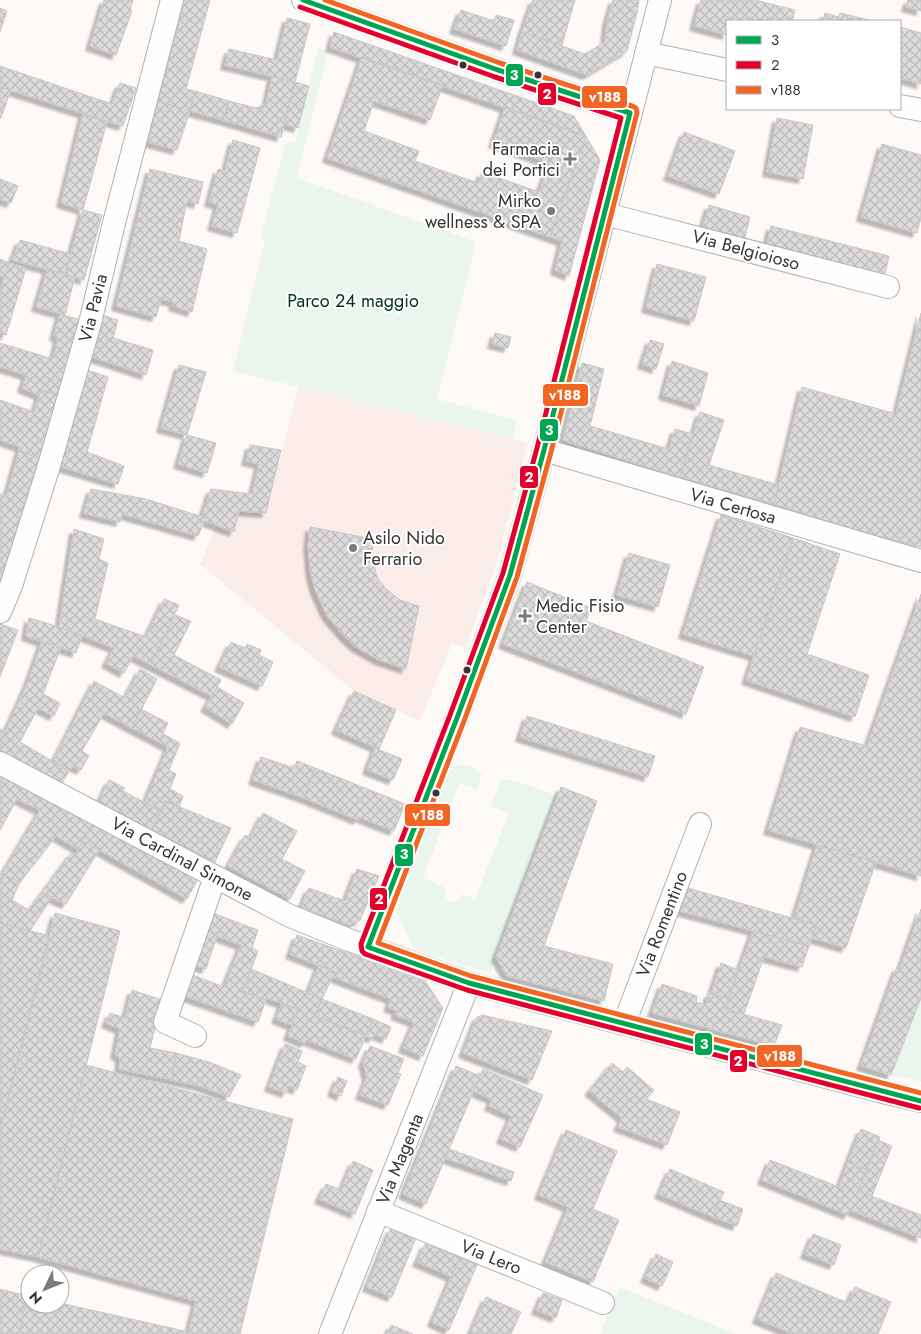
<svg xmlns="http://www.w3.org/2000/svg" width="921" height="1334" font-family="Jost,sans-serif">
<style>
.education{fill:#faede9}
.green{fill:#eaf5ee}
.building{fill:url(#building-cross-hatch);stroke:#c9c7c7;filter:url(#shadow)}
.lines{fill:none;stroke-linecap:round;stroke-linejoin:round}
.minor-casing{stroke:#b3b0af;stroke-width:24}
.minor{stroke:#fffefe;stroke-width:22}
.bus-1-casing{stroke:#fff;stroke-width:9}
.bus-2-casing{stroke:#fff;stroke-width:9}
.bus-3-casing{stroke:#fff;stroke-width:9}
.bus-1{stroke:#00a651;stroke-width:5}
.bus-2{stroke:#e4002b;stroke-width:5}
.bus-3{stroke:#f26522;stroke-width:5}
.bus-dot{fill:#373534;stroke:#fff;stroke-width:2}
.poi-dot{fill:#7c7a78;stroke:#fff;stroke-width:2}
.labels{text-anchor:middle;stroke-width:4;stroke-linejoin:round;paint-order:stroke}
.poi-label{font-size:18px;fill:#373534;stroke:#fff;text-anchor:end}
.street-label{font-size:18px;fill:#373534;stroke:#fff}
.park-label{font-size:18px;fill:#013221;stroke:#fff}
.line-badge{stroke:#fff;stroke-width:2}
.badge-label{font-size:14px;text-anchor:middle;font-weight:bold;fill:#fff}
</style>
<defs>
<pattern id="building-cross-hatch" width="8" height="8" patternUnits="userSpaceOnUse" patternTransform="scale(1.25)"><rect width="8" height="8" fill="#dcdada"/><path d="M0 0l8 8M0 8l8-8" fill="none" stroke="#bdbcbc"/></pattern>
<filter id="shadow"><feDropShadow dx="-4.5" dy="4.5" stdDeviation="1" flood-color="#0004"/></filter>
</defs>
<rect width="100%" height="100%" fill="#fcf9f7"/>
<path class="education" d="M298,387L528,443L496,565L465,648L452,643L420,721L354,691L200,564L216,526L234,532L239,511L266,513Z"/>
<path class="green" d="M318,48L328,51L297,178L476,242L437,399L517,420L513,439L233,371L265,240L260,238L286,141L295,144Z
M457,765C467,764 475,767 482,774L477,789L459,783L423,878L445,887C443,895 445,898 452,902L458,901L462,894L475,899L509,813L491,806L499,786L503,780H513L558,796L490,973L414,950L397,913L398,906L447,773Z
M921,998V1081L891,1075Z
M619,1287L736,1334H600Z"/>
<path class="building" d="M104,0H133L130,10L132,11L116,55L90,46Z
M185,0H210L186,89L195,91L190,111L158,101Z
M533,0H575L562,45L522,32Z
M613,0H619L637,13L627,51L587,75L517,50L522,32L585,54L605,42L607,21Z
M619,0H639L637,13Z
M701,0H755L795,10L792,21H727V35L694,26Z
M908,0H921V11L906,7Z
M0,8L7,11L0,32Z
M461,10L494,21L496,15L514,20L506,46L454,29Z
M825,13L839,17L840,13L869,20L823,21Z
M287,18L310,24L295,82L225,65L229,49L277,60Z
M900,27L921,33V84L900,78Z
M334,32L574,116L600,160L569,276L555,270L562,241L550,237L586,136L330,47Z
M362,57L443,85L430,120L374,101L364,131L419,151L415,161L478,183L482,172L539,192L549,163L493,143L505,107L586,136L550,237L327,158Z
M0,66L112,104L120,83L136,88L123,126L0,87Z
M272,77L295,82L281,137L223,120L229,101L256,108L266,104Z
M295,82L309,86L298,128L284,124Z
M0,87L11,90L1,118H0Z
M195,91L229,101L223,120L190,111Z
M158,101L190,111L177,150L148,142Z
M83,114L107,122L83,210L61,203Z
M777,118L813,125L803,179L767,172Z
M684,132L735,151L719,194L668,176Z
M233,140L260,148L237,233L212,226L218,205L209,202L218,169L225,171Z
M882,144L921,155V218L917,233L861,217Z
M150,169L203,182L198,204L187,201L179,241L207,249L192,312L173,306L174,302L161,299L156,317L116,306Z
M0,179L18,186L11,203L0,199Z
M709,205L750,217L744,241L702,229Z
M83,210L102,215L84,280L65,274Z
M771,226L889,256L884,278L766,249Z
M20,240L71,254L65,274L12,260Z
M0,259L9,263L4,277L0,276Z
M9,263L26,268L6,335L0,333V291Z
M657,264L706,277L694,321L646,308Z
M47,270L75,277L65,315L36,307Z
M921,313V547L854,530L774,504L802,387L896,414Z
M60,314L81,320L59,395L41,390L39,395L22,388L26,375L0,367V343L53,359L58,338L54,336Z
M99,314L118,320L113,338L153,350L146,375L86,355Z
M495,333L511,337L508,348L492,344Z
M650,340L664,344L656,369L642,364Z
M672,361L708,373L699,406L663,395Z
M582,363L604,369L590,426L669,449L675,429L693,434L680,477L563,440Z
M179,365L206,372L187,435L161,428Z
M87,370L108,377L87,452L124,466L118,484L58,466Z
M41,390L59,395L41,458L19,451L20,447L0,440V400L34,412Z
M700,412L724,420L709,465L779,485L774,504L680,477Z
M187,435L216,443L207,473L178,464Z
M250,445L281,450L266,513L239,511L234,532L205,521L206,518L202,516L211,489L252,494L259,464L246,461Z
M19,451L41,458L0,587V494L6,497Z
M91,489L146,499L206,518L198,536L122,514L120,522L84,513Z
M721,515L793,538L754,656L683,634Z
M310,527L373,539L372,556L376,574L379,580L385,588L400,600L419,606L406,669L379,660L356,647L345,637L327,616L315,590L311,575L308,546Z
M74,529L104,539L99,559L108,563L95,619L146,637L164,599L179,605L151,665L133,656L124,673L106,663L114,648L59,627Z
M793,538L840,554L807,654L869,675L855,717L746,680Z
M629,553L670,565L658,607L617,595Z
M527,582L591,608L586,621L704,667L686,714L503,644Z
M921,594V876L768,830L800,727L867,746Z
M175,615L191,621L174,655L221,680L212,696L151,665Z
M29,618L59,627L82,636L76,653L26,636Z
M0,624L18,630L0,677Z
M42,642L61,647L43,694L60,703L54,716L38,708L20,742L69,771L59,788L0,756V749L8,733L5,732L27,684Z
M231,642L245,648L247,644L261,650L259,655L273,662L262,686L219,667Z
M140,669L157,679L132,728L104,713L82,751L89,756L81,770L73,766L69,771L54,760L94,681L125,698Z
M217,687L244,703L232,724L205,707Z
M354,691L396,710L379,749L336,730Z
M141,709L168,723L159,742L132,728Z
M527,716L655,756L648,777L520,737Z
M0,729L8,733L0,749Z
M163,734L180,743L169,770L176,774L170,789L183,796L179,807L165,801L161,811L148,805L145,802L168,747L159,742Z
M375,748L402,759L393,780L367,770Z
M261,757L294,768L297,761L315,768L304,798L253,780Z
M315,768L405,804L394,831L359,817L358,820L304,798Z
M7,771L96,818L78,849L56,836L20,882L2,874L40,810L17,799L0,830V783Z
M109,780L125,788L123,791L161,811L152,830L98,804Z
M561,787L597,801L544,946L613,964L604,1001L507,976L496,957Z
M165,801L231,828L215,862L152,830Z
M263,813L297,831L282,859L305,871L290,899L228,866L245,835L250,838Z
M96,818L200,875L187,899L83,841Z
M83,841L99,850L66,904L42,893L71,853L75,854Z
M817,845L876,862L846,948L812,938L816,925L794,918Z
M357,869L379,876L360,920L349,925L301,907L309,888L345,901Z
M0,874L20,882L12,900L29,910L42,893L52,897L30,931L0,923Z
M688,888L816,925L809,946L680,911Z
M921,909V998L891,1075L861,1066L897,967L900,968Z
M210,912L258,930L252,948L258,951L243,991L266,1000L258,1022L182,995L190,974L224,987L241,945L217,936L206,969L191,964Z
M55,913L120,931L38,1257L0,1249V1129Z
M0,923L50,936L2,1123L0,1122Z
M753,931L809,946L802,967L764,957L744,1014L725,1009Z
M297,935L425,981L443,1008L423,1056L403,1048L414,1022L395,1015L397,1011L388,1007L391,999L333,977L335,972L290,954Z
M721,963L738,970L728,999L711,994Z
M319,965L335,972L322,999L308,993Z
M251,969L287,984L281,1003L267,998L266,1000L243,991Z
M287,984L322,999L315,1016L366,1036L356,1059L306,1040L305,1043L288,1036L298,1009L281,1003Z
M662,984L697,996L696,1002L706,1005L709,993L728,999L725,1009L782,1025L774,1046L652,1013Z
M132,990L162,1000L150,1048L176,1053L172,1080L119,1069L120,1058L115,1054L120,1029L106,1023L110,1013L125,1018Z
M322,999L373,1019L366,1036L315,1016Z
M282,1004L298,1009L292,1025L276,1019Z
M482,1015L552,1031L532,1080L463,1053L477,1017Z
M373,1019L391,1027L386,1039L375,1034L373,1038L366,1036Z
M285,1044L302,1051L298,1062L306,1066L297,1090L289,1086L286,1093L269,1087Z
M370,1046L404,1059L398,1073L401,1074L388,1105L360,1095L367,1077L363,1062Z
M176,1053L209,1062L241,1075L229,1097L200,1086L172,1080Z
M612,1063L623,1072L627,1067L654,1090L646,1099L680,1112L667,1145L618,1127L622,1118L589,1091Z
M86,1065L293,1119L240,1334H188L196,1301L38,1257Z
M456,1066L480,1076L426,1204L403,1194Z
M483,1069L543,1095L520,1147L501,1139L511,1116L489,1106L492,1099L473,1091Z
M338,1077L347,1081L341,1096L332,1092Z
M861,1129L880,1137L866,1170L848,1162Z
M566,1130L617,1151L593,1209L619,1220L593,1282L545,1262L568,1207L539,1195Z
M878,1140L892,1146L872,1196L858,1191Z
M449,1149L514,1172L511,1181L445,1158Z
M770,1160L839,1187L848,1162L866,1170L858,1191L921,1215V1238L850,1210L848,1215L762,1180Z
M353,1161L373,1170L355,1214L319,1199L326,1184L341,1190Z
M670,1169L724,1192L713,1217L659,1194Z
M719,1200L743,1209L737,1226L713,1217Z
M391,1228L416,1238L392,1297L367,1287Z
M813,1234L841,1245L834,1265L805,1254Z
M425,1244L460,1257L452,1277L417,1262Z
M656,1254L673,1262L662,1286L645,1278Z
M460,1257L477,1265L449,1330L432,1322Z
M776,1273L848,1303L855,1287L891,1302L878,1334H793L757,1319Z
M0,1289L27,1296L19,1334H0Z
M543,1293L562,1300L556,1318L536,1310Z
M27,1296H30V1304L60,1303L189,1332L188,1334H19Z
M486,1297L521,1312L511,1334H475L471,1332Z
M391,1325L413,1334H387Z"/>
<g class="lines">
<defs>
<path id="minor" d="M303,0L498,70L630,113
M646,53L727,70
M900,106L921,110
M605,214L888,287
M544,450L921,561
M0,612L11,586L48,469L90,323L114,223L172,0
M0,763L290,916L349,940L469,983L879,1091L921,1101
M368,947L457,718L510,575L544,450L660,0
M624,1024L700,824
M195,1036L165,1022L215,877
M378,1211L603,1303
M330,1334L469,983"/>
</defs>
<use href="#minor" class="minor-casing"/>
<use href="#minor" class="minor"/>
<defs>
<path id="bus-1" d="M303,0L498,70L630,113L544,450L510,575L457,718L368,947L469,983L921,1101"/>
<path id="bus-2" d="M300,7L495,77L621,118L537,448L503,573L450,715L361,944L362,951L365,954L467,990L919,1108"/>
<path id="bus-3" d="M325,0L500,63L632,106L636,108L637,113L551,452L517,577L464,721L378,943L471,976L921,1093"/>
</defs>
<use href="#bus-1" class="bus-1-casing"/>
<use href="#bus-2" class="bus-2-casing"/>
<use href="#bus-3" class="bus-3-casing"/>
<use href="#bus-1" class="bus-1"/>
<use href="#bus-2" class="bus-2"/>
<use href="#bus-3" class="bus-3"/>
</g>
<g class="bus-dot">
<circle cx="463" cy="65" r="4.5"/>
<circle cx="538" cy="75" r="4.5"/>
<circle cx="467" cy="670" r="4.5"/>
<circle cx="436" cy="793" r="4.5"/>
</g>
<g class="poi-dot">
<path d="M567.5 151.5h5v5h5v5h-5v5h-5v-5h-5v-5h5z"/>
<circle cx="551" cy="211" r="5"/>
<circle cx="353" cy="548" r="5"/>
<path d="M522.5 608.5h5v5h5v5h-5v5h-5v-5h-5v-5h5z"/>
</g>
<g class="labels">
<g class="poi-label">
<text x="560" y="155">Farmacia<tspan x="560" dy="21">dei Portici</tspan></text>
<text x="541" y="207">Mirko<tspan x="541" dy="21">wellness &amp; SPA</tspan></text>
<text x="363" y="544" text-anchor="start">Asilo Nido<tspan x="363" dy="21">Ferrario</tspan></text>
<text x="536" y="612" text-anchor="start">Medic Fisio<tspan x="536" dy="21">Center</tspan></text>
</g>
<g class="street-label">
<text transform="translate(746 250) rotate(15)" y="6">Via Belgioioso</text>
<text transform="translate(93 308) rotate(-76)" y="6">Via Pavia</text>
<text transform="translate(733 506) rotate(16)" y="6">Via Certosa</text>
<text transform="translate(182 859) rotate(28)" y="6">Via Cardinal Simone</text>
<text transform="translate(662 924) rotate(-69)" y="6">Via Romentino</text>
<text transform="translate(400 1159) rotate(-68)" y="6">Via Magenta</text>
<text transform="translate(491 1257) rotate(22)" y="6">Via Lero</text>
</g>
<g class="park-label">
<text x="353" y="307">Parco 24 maggio</text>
</g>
</g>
<g class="line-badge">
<rect x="505" y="63" width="19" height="24" rx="5" fill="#00a651"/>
<rect x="537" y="82" width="20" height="24" rx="5" fill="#e4002b"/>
<rect x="581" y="85" width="47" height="24" rx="5" fill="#f26522"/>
<rect x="542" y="383" width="47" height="24" rx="5" fill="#f26522"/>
<rect x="539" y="418" width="20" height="24" rx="5" fill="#00a651"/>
<rect x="519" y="465" width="20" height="24" rx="5" fill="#e4002b"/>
<rect x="404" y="803" width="47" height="24" rx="5" fill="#f26522"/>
<rect x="394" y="843" width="20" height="24" rx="5" fill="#00a651"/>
<rect x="369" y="887" width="19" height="24" rx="5" fill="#e4002b"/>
<rect x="694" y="1032" width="19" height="24" rx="5" fill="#00a651"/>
<rect x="756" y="1044" width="47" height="24" rx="5" fill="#f26522"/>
<rect x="729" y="1049" width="19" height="24" rx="5" fill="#e4002b"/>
</g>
<g class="badge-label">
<text x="514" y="80">3</text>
<text x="547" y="99">2</text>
<text x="605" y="102">v188</text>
<text x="565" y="400">v188</text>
<text x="549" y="435">3</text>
<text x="529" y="482">2</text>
<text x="428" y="820">v188</text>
<text x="404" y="859">3</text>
<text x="379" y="904">2</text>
<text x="704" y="1049">3</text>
<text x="780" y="1061">v188</text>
<text x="738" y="1066">2</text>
</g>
<rect x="726" y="20" width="175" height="90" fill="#ffffff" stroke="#afaeae"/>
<rect x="736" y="36" width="25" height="8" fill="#00a651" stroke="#afaeae"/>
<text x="771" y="45" font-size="15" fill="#373534">3</text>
<rect x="736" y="61" width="25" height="8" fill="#e4002b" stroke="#afaeae"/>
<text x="771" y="70" font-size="15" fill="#373534">2</text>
<rect x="736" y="86" width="25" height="8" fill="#f26522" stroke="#afaeae"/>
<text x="771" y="95" font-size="15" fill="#373534">v188</text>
<g transform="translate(45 1289) rotate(227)"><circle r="24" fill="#ffffff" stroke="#afaeae"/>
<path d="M0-4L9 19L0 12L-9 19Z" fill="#7c7a78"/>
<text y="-8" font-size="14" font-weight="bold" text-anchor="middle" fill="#373534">N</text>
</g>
</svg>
